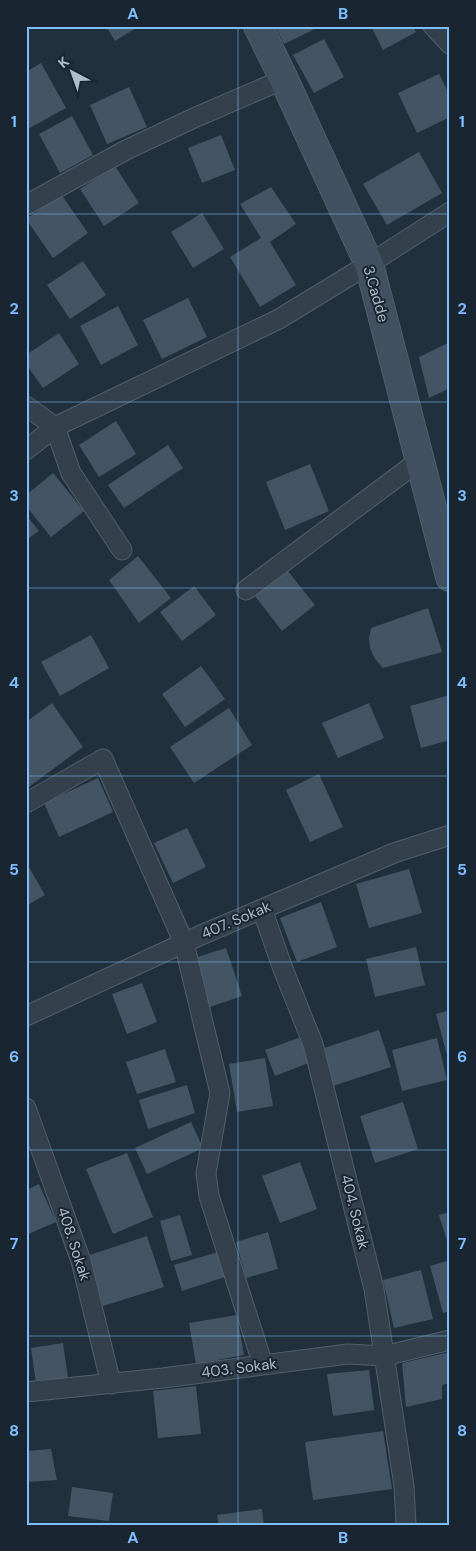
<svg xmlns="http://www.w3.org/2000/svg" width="476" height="1551" font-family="'DM Sans',sans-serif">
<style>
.building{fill:#435564}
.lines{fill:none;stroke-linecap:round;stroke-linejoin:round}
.street-casing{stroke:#525f6b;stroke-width:21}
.secondary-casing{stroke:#525f6b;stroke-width:30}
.street{stroke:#34414d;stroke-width:19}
.secondary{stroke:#415161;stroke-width:28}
.grid{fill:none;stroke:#7ebeff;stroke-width:1;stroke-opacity:0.55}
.labels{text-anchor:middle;stroke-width:4;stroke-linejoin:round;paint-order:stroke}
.street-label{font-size:15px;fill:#afbcc9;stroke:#192632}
.neatline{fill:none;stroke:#7ebeff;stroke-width:2}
.grid-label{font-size:16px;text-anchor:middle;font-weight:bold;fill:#7ebeff}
</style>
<rect width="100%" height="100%" fill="#20303d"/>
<path class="building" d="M106,26H139L115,41Z
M275,26H311L313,30L284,44Z
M371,26H413L416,32L383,50Z
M324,39L344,77L314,93L293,55Z
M41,63L66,108L26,130V72Z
M439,74L450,96V117L417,133L398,93Z
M129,87L147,127L107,144L90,105Z
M72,116L93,155L60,173L39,134Z
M221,135L235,170L202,183L188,148Z
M419,152L442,193L387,225L363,184Z
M115,166L139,203L104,226L80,189Z
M271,187L296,224L270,242L296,285L260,307L230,257L261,238L240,204Z
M61,194L88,233L53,258L26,219Z
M202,213L224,249L193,268L171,232Z
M83,261L106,295L70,319L47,285Z
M188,298L207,337L162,359L143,320Z
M118,306L138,345L101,365L80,326Z
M59,333L79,364L43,388L26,364V355Z
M450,342V388L429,398L419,357Z
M116,421L136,454L99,477L79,445Z
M168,445L183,468L124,508L108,485Z
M310,464L329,511L285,530L266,482Z
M53,473L84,511L51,537L26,506V495Z
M26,515L39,531L26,540Z
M138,556L171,598L139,623L109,580Z
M287,570L315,605L282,631L255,596Z
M194,586L216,615L182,641L160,612Z
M428,608L442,652L383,668L375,659L370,648L369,638L371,628Z
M91,635L109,668L60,696L41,662Z
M201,666L225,699L185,727L162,694Z
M450,695V740L421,748L410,706Z
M52,703L83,747L26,789V722Z
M369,703L384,738L338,758L322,723Z
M229,708L252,745L194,783L170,747Z
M319,774L343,827L310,842L286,790Z
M98,778L113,812L59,837L44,803Z
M187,828L206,867L173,883L154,843Z
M26,862L45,895L26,906Z
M409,869L422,913L369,928L356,884Z
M321,902L337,947L297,962L280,918Z
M416,947L425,985L375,997L366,959Z
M226,948L242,996L210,1007L194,958Z
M142,983L157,1022L127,1034L112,994Z
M450,1010V1054L447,1055L436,1014Z
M379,1030L391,1067L333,1086L321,1049Z
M301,1037L311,1062L275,1076L265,1050Z
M437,1038L447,1080L402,1091L392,1050Z
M165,1049L176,1082L137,1094L126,1062Z
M265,1058L273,1106L237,1112L229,1064Z
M187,1085L195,1113L148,1129L139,1100Z
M403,1102L418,1149L375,1163L360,1116Z
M191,1122L203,1148L147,1174L135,1148Z
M127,1153L153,1217L113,1234L86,1169Z
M300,1162L317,1209L280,1223L262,1176Z
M39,1184L56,1222L26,1235V1190Z
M450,1212V1247H449L439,1215Z
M180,1215L192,1255L171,1261L160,1221Z
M268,1232L278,1269L246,1278L236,1242Z
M147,1236L164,1287L103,1306L87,1256Z
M218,1252L225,1277L182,1291L174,1265Z
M450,1260V1311L443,1313L430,1266Z
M421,1270L433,1319L394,1328L383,1280Z
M237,1315L244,1355L196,1364L189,1323Z
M63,1343L68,1378L36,1383L31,1348Z
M450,1352V1383L442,1385V1399L406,1407L402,1363Z
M369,1370L374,1410L333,1416L327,1374Z
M196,1386L201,1434L158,1438L153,1391Z
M383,1431L392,1489L313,1500L305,1442Z
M51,1449L57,1480L26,1482V1451Z
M72,1487L113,1493L109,1521L68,1516Z
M262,1509L264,1525H219L217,1515Z"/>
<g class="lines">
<defs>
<path id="street" d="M433,26L450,44
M26,205L126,150L194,118L284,79
M26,406L55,427L71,473L122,550
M26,450L55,427L279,319L369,264L450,212
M246,590L420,460
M26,803L103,759L184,943L220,1093L206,1173L209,1196L263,1365
M262,909L283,969L313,1044L374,1289L404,1486L406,1525
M26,1016L201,935L394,853L450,835
M26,1108L81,1261L111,1384
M26,1392L163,1378L348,1354L384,1356L450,1340"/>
<path id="secondary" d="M258,26L280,71L369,264L450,577"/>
</defs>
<use href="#street" class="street-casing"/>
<use href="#secondary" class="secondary-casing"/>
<use href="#street" class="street"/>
<use href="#secondary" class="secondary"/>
</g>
<path class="grid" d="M238,26V1525M26,214H450M26,402H450M26,588H450M26,776H450M26,962H450M26,1150H450M26,1336H450"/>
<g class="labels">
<g class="street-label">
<text transform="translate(376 294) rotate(74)" y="5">3.Cadde</text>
<text transform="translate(236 920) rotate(-23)" y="5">407. Sokak</text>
<text transform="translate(355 1212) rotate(76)" y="5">404. Sokak</text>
<text transform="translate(74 1244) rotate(72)" y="5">408. Sokak</text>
<text transform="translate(239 1368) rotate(-7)" y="5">403. Sokak</text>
</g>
</g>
<rect width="476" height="1551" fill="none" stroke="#192632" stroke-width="55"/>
<g transform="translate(72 72) rotate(319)" stroke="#192632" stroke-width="4" paint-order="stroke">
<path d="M0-4L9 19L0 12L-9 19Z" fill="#afbcc9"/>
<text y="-8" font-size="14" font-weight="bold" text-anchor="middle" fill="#afbcc9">K</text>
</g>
<rect x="28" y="28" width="420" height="1496" class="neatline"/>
<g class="grid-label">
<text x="133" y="19">A</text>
<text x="343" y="19">B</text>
<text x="14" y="127">1</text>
<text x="462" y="127">1</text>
<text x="14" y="314">2</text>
<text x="462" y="314">2</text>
<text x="14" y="501">3</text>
<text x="462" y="501">3</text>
<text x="14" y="688">4</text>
<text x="462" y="688">4</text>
<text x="14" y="875">5</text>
<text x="462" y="875">5</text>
<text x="14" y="1062">6</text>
<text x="462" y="1062">6</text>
<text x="14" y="1249">7</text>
<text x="462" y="1249">7</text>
<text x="14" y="1436">8</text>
<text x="462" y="1436">8</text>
<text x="133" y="1543">A</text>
<text x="343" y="1543">B</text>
</g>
</svg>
